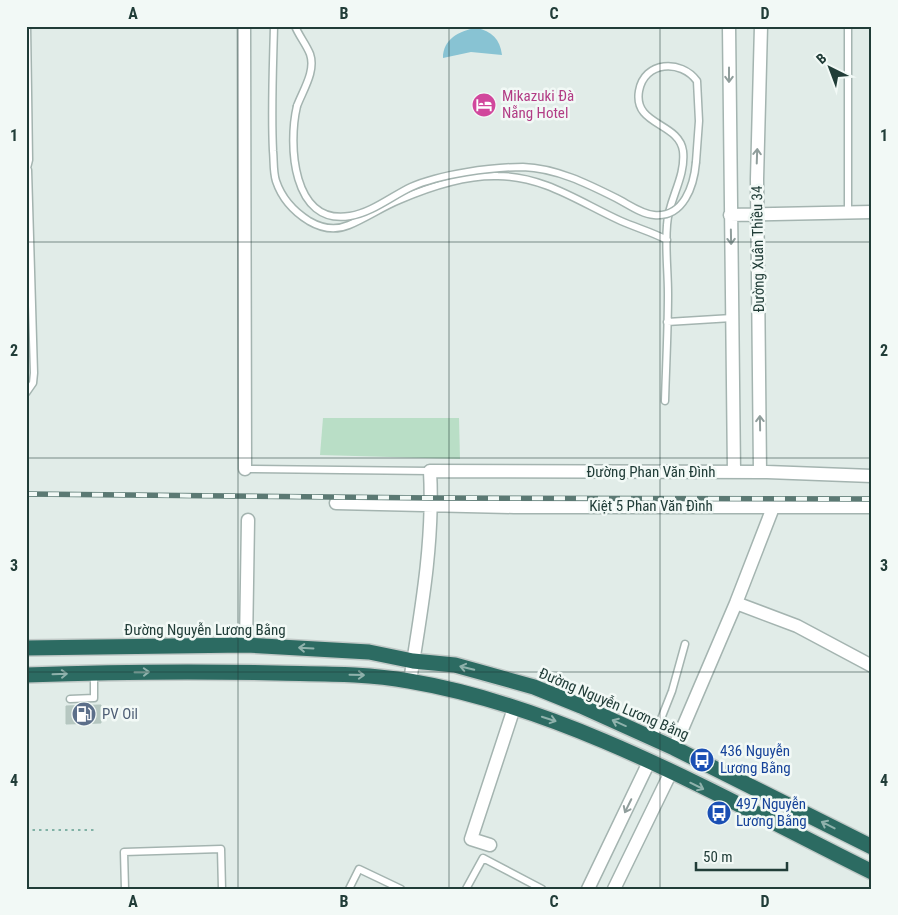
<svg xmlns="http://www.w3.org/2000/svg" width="898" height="915" font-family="'Roboto Condensed',sans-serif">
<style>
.green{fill:#b9dec6}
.water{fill:#88c3d3}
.building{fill:#b6c7c1;stroke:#b3c6bf}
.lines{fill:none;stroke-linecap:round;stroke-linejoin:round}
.lane-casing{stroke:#a4b4b0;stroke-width:9}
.street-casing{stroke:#a4b4b0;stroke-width:15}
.highway-casing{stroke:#c1c9c7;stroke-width:18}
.path{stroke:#81b1a5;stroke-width:2;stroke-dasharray:2.5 4;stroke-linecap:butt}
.lane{stroke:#fff;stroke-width:6}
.street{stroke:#fff;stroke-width:12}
.highway{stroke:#2c6b62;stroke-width:15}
.rail-casing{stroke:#5b7973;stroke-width:5.5}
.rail{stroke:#f2f9f6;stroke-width:4;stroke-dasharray:11;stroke-linecap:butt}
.lane-bridge-casing{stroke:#a4b4b0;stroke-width:9;stroke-linecap:butt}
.lane-bridge{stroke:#fff;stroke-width:6}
.oneway{stroke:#909e9c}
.oneway2{stroke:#8fb2ac}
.grid{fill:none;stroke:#213d38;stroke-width:1;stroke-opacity:0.55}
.labels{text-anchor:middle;stroke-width:5;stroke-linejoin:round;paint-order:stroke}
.hotel-label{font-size:15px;fill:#b23c85;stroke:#f2f9f6;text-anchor:start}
.street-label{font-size:15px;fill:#213d38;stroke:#f2f9f6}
.service-label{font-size:15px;fill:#4e5e75;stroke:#f2f9f6;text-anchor:start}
.transit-label{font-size:15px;fill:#164399;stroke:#f2f9f6;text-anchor:start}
.neatline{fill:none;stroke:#213d38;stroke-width:2}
.grid-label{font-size:16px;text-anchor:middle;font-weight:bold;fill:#213d38}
</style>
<rect width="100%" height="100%" fill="#e1ece8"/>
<path class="green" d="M323,418H459L460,459L320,455Z"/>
<path class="water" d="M476,28C492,31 500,39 502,55L471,52L443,58C443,39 459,31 476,28Z"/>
<path class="building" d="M101,705V723L66,724V706Z"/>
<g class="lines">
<defs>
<path id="lane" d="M274,26C273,68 271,110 273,151C274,160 273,172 276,181C282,199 293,211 309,221C321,228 335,231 349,225C366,218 382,207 399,200C429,187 466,175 498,176C544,176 581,203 621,221C637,228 652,232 667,240
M295,26C299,36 306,44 310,54C316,71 303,90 297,106
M26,172L29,160L27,26
M848,213V26
M667,322L732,318
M26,393L33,383L34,373L28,170
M665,401C666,365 668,330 668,294C668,271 665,248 667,225C668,200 686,178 683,151C679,122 633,126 639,91C644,61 681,59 697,81L699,121L696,162
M245,469L430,471
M70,699L94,698V674
M653,739L672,691L685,644
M125,889L124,852L221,849L222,889
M349,889L359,869L401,889
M466,889L483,858L542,889"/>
<path id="street" d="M244,26L245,469
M729,26L734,472
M730,215L872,212
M760,472L757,179L761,26
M336,503L514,507H872
M736,603L797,626L872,666
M246,645L248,520
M410,681C421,612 434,541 430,471L767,472L872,476
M674,748L736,603L774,505
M490,845L471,839L514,708
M588,889L649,762
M614,889L671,772"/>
<path id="highway" d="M26,648L246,645L369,652L413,661L455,665L534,687L581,706L674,748L872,847
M26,675C109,672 192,671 276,673C320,674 365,673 409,681C570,708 726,800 872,872"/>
</defs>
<use href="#lane" class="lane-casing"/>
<use href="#street" class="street-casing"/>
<use href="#highway" class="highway-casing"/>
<path class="path" d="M26,830H97"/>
<use href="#lane" class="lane"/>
<use href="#street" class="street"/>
<use href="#highway" class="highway"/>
<defs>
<path id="rail" d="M26,494L432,498L872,499"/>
</defs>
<use href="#rail" class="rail-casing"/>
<use href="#rail" class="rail"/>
<defs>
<path id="lane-bridge" d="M297,106C288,144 292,226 350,216C371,213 392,196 411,187C440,174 492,167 523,167C556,168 588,184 616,198C628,204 641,214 654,215C684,218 694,185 696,162"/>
</defs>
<use href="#lane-bridge" class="lane-bridge-casing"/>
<use href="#lane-bridge" class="lane-bridge"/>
</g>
<defs><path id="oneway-shaft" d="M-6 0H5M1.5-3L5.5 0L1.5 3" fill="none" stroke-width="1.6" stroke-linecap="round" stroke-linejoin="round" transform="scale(1.25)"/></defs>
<g class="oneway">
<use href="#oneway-shaft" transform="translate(729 75) rotate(90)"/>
<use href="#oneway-shaft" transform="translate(757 156) rotate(-88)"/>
<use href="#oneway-shaft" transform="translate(731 237) rotate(89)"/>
<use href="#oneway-shaft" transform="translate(760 423) rotate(-91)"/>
<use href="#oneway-shaft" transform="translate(628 806) rotate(116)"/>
</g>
<g class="oneway2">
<use href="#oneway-shaft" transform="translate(306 648) rotate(-177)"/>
<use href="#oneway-shaft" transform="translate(467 668) rotate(-166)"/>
<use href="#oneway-shaft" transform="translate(142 672) rotate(-1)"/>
<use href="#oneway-shaft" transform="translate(60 674) rotate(-2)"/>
<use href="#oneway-shaft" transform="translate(357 675) rotate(1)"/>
<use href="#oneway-shaft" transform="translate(549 719) rotate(18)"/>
<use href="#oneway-shaft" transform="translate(619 723) rotate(-156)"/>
<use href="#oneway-shaft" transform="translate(697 786) rotate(26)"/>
<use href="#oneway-shaft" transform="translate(828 825) rotate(-153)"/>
</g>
<path class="grid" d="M238,26V889M449,26V889M660,26V889M26,242H872M26,458H872M26,672H872"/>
<defs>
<symbol id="hotel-disc" viewBox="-11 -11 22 22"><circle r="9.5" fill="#d1479c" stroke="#f2f9f6"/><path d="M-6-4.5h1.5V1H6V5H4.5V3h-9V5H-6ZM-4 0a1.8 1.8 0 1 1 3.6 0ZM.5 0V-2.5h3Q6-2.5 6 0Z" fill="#fff"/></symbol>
<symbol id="fuel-disc" viewBox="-11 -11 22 22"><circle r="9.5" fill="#5c6f8a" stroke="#f2f9f6"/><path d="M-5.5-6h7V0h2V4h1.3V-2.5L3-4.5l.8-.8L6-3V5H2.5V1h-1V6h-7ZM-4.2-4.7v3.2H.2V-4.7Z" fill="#fff"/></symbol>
<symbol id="bus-disc" viewBox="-11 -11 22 22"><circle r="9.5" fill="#1a4fb4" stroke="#f2f9f6"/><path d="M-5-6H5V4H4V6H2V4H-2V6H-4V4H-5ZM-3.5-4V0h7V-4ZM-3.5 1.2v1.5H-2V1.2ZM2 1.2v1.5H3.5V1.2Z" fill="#fff"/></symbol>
</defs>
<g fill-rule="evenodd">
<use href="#hotel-disc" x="470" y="91" width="28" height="28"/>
<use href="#fuel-disc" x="70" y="700" width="28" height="28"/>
<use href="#bus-disc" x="688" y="746" width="28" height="28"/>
<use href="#bus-disc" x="705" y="799" width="28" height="28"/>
</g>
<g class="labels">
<g class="hotel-label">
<text x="502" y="101">Mikazuki Đà<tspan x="502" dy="17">Nẵng Hotel</tspan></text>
</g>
<g class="street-label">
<text transform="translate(758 249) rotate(-91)" y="5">Đường Xuân Thiều 34</text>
<text x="651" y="477">Đường Phan Văn Đình</text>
<text x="651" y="511">Kiệt 5 Phan Văn Đình</text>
<text x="205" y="635">Đường Nguyễn Lương Bằng</text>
<text transform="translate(614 704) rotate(23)" y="5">Đường Nguyễn Lương Bằng</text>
</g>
<g class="service-label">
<text x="102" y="719">PV Oil</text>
</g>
<g class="transit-label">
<text x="720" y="756">436 Nguyễn<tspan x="720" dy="17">Lương Bằng</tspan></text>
<text x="736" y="809">497 Nguyễn<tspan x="736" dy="17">Lương Bằng</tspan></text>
</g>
</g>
<rect width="898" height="915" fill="none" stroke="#f2f9f6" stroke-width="55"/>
<g transform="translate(830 68) rotate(318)" stroke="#f2f9f6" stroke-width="4" paint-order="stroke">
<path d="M0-4L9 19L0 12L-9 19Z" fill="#213d38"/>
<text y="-8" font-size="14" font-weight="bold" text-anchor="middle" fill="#213d38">B</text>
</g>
<path d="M696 862v8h91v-8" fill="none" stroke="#213d38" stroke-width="2.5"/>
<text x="703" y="862" font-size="15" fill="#213d38" stroke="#f2f9f6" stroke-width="4" paint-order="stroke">50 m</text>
<rect x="28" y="28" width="842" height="860" class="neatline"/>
<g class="grid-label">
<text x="133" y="19">A</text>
<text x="344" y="19">B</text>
<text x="554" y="19">C</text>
<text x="765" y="19">D</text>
<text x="14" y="141">1</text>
<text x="884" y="141">1</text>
<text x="14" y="356">2</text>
<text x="884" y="356">2</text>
<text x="14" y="571">3</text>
<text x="884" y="571">3</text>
<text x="14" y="786">4</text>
<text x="884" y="786">4</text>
<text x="133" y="907">A</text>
<text x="344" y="907">B</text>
<text x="554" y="907">C</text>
<text x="765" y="907">D</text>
</g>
</svg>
